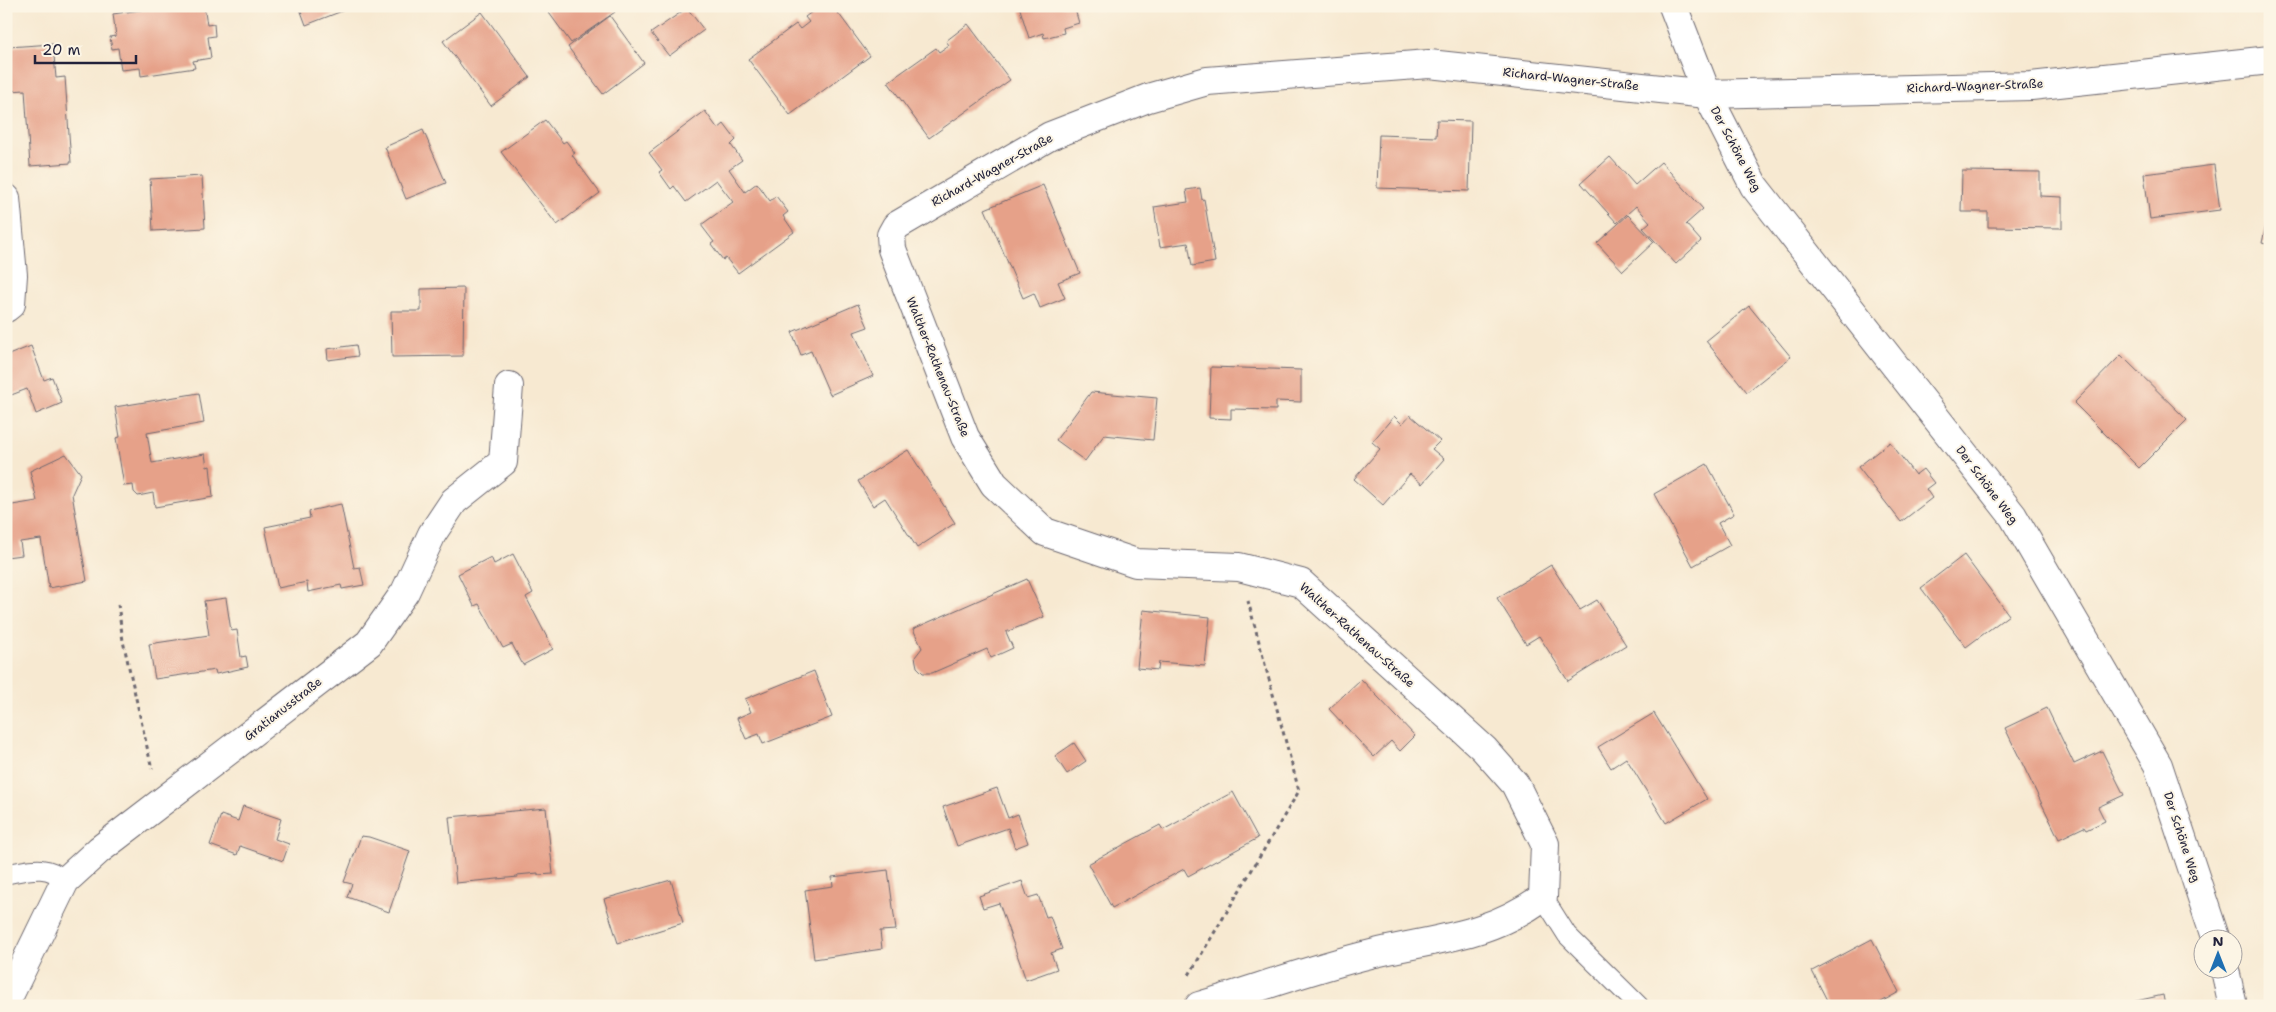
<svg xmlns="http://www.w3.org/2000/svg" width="2276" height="1012" font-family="'Shantell Sans',sans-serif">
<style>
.building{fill:#e6a189}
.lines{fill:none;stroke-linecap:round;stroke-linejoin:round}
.service-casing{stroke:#6d6870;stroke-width:21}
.minor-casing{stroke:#6d6870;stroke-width:30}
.path{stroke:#6d6870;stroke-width:3;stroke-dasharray:4 4;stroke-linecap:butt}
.service{stroke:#fff;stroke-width:19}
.minor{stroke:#fff;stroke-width:28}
.labels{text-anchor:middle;stroke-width:4;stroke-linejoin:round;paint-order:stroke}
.street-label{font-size:12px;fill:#22223b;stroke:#fcf5e5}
</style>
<rect width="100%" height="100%" fill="#fcf5e5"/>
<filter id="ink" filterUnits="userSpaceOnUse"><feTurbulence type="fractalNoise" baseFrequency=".02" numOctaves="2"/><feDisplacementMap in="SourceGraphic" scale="10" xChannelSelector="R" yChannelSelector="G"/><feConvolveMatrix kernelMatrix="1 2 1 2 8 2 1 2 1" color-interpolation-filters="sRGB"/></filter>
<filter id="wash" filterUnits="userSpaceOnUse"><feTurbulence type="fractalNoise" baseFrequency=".0096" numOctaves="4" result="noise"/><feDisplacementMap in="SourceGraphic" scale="20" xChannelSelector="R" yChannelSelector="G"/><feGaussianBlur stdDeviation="1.12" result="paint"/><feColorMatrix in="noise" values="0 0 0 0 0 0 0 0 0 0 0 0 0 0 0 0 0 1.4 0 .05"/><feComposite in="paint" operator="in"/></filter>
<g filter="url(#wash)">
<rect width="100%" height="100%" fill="#f7e9d1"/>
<g id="blocks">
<path class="building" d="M147,6H204L207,25L214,24L215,36L208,37L211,58L193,61L195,68L141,76L140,68L121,70L118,48L112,49L110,37L116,36L113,14L147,9Z
M299,6H355L306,25Z
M544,6H611L615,12L571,43Z
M820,6H833L870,56L790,115L748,59L796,24L800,29L809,22L805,17Z
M1019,6H1074L1079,23L1063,28L1064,33L1044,38L1043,33L1029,38Z
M687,8L704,30L669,56L651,33Z
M482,12L530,77L491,106L443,41Z
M610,16L644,63L603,94L568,47Z
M968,24L1010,80L929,138L888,82L936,48L939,52L949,45L946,41Z
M53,44L56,78L65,77L71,163L30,166L25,90L11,91L8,47Z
M705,111L718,129L724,124L736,140L731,145L742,160L729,169L745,192L757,183L770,201L776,196L788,212L783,216L794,232L738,273L726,258L723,260L711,244L714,242L701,225L733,202L716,180L686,202L674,186L671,189L659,172L662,170L649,153Z
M545,120L563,143L566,141L575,153L572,155L600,193L557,225L501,152Z
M1437,120L1471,121L1469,191L1377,188L1379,135L1436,137Z
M423,130L446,183L406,199L385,147Z
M1610,157L1635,185L1661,162L1703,209L1686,224L1701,241L1676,264L1643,228L1650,222L1636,206L1617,223L1581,183Z
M2214,165L2220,210L2150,219L2144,174Z
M1962,171L2040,172V196L2062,197V228L1988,227V212H1961Z
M202,176L205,228L153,231L150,179Z
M1043,185L1080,273L1058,282L1065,298L1040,308L1034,293L1023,298L985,209Z
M1200,188L1202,200L1204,199L1215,262L1192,266L1188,243L1160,247L1154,207L1188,202L1186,190Z
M2269,211H2270V245L2262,243Z
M1628,215L1654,242L1623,271L1597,243Z
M464,288L463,356L392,357L391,311H421V289Z
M858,304L868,327L854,332L873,376L830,395L811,351L801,355L792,332Z
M1749,306L1791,357L1747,392L1706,341Z
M356,345L358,356L328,360L327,349Z
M31,346L44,380L52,377L62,403L36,414L27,389L6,397V356Z
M2121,355L2187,420L2139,468L2074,403Z
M1211,367L1301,370V402L1276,401V410L1231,409V419L1209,418Z
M1091,392L1157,398L1153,440L1104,435L1085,461L1056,440Z
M199,393L204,423L147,433L152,463L205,454L207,467L210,466L213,497L155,507L153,493L138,496L134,492L133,485L124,486L116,438L120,437L115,407Z
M1410,415L1440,441L1432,449L1444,459L1422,484L1410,474L1383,505L1354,479L1380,449L1372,442L1394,416L1402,424Z
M1890,442L1915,475L1923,469L1934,483L1926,489L1932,498L1901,522L1858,467Z
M908,450L955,523L917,548L885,498L873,506L858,481Z
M66,454L81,474L72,494L87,581L49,588L41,539L20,542L22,555L6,557V506L37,501L30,471Z
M1707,464L1734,514L1718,523L1730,545L1693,566L1654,494Z
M341,504L354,568L360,567L364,585L342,589L341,585L308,592L307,582L278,588L265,527L310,518L309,511Z
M513,554L533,593L526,597L553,649L523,665L512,644L503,648L479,604L474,606L458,574L491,557L494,564Z
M1964,555L2009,615L1966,647L1921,588Z
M1551,565L1580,610L1597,600L1626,645L1568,681L1539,636L1526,644L1497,598Z
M1027,579L1044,617L1006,632L1013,648L991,658L987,649L932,673H923L917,667L915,657L922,648L913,629Z
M226,598L231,631L237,630L241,657L246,656L248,667L216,674L215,670L155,679L149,644L209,635L204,601Z
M1143,610L1210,617L1205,666L1159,662L1158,670L1137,668Z
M814,671L832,717L763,744L759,734L746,739L737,718L751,712L745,699Z
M1361,679L1415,736L1400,751L1391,741L1374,757L1329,709Z
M2047,708L2074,764L2102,751L2124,795L2098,807L2105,821L2086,830L2084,827L2059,839L2005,728Z
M1654,713L1707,799L1666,823L1626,758L1611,768L1598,747Z
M1074,743L1086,761L1067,774L1055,756Z
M997,788L1008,818L1018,814L1028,843L1015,848L1008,828L957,846L943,807Z
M1233,792L1258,838L1188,876L1184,869L1112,908L1088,864L1160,825L1163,830Z
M243,806L281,819L275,839L289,844L283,861L240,846L237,855L210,845L221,815L238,821Z
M546,808L553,874L538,875V873L517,875L518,877L456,883L449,817Z
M361,836L369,837L410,851L389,912L347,897L352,884L344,882Z
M888,870L896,930L880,931L882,949L814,959L805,890L833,886L832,877Z
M671,880L683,923L618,943L604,899Z
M1022,881L1028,898L1038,895L1046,917L1050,916L1062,949L1051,953L1057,969L1026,980L999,903L983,908L979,896Z
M1872,939L1899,992L1874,1006H1830L1812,971Z
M2163,995L2165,1006H2124L2123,1004Z"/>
</g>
</g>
<g filter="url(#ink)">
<use href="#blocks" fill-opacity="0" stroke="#6d6870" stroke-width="1"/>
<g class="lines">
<defs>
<path id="service" d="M6,874C28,870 48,863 65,881
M1543,897L1567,935L1639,1006"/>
<path id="minor" d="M1673,6L1707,94L1754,186L2013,516L2158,765L2216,940
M6,198L13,275L11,304L6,308
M2225,970L2233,1006
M6,1002L65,881L99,850L369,643L405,592L432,534L454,501L503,462L509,386
M1199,1006C1256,989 1313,968 1371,954C1435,938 1486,938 1543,897L1545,844L1515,784L1484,749L1301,583L1239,567L1136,563L1045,532L994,484L965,437L892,249L891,235L896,226L1050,136L1148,98L1207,81L1429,64L1707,94L2031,86L2270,60"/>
</defs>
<use href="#service" class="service-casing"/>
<use href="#minor" class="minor-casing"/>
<path class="path" d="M118,604L123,641L152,769
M1189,975L1299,791L1248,601"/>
<use href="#service" class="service"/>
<use href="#minor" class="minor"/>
</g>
</g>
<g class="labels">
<g class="street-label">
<text transform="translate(1571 79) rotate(6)" y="4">Richard-Wagner-Straße</text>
<text transform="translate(1975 86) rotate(-2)" y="4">Richard-Wagner-Straße</text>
<text transform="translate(1736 149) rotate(62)" y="4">Der Schöne Weg</text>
<text transform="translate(992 170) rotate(-29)" y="4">Richard-Wagner-Straße</text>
<text transform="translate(938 367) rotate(68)" y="4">Walther-Rathenau-Straße</text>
<text transform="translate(1987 485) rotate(53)" y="4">Der Schöne Weg</text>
<text transform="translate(1357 635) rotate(42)" y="4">Walther-Rathenau-Straße</text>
<text transform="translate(283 709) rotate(-38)" y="4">Gratianusstraße</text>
<text transform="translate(2182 837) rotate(72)" y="4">Der Schöne Weg</text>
</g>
</g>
<rect width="2276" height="1012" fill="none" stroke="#fcf5e5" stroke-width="25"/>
<g transform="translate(2218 954)"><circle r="24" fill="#fcf5e5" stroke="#a5a1a1"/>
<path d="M0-4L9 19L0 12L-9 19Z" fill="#1f6fb2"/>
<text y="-8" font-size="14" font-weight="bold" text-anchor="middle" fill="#22223b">N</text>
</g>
<path d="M35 55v8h101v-8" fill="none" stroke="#22223b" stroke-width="2.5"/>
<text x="42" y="55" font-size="15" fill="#22223b" stroke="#fcf5e5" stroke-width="4" paint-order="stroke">20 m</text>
</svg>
